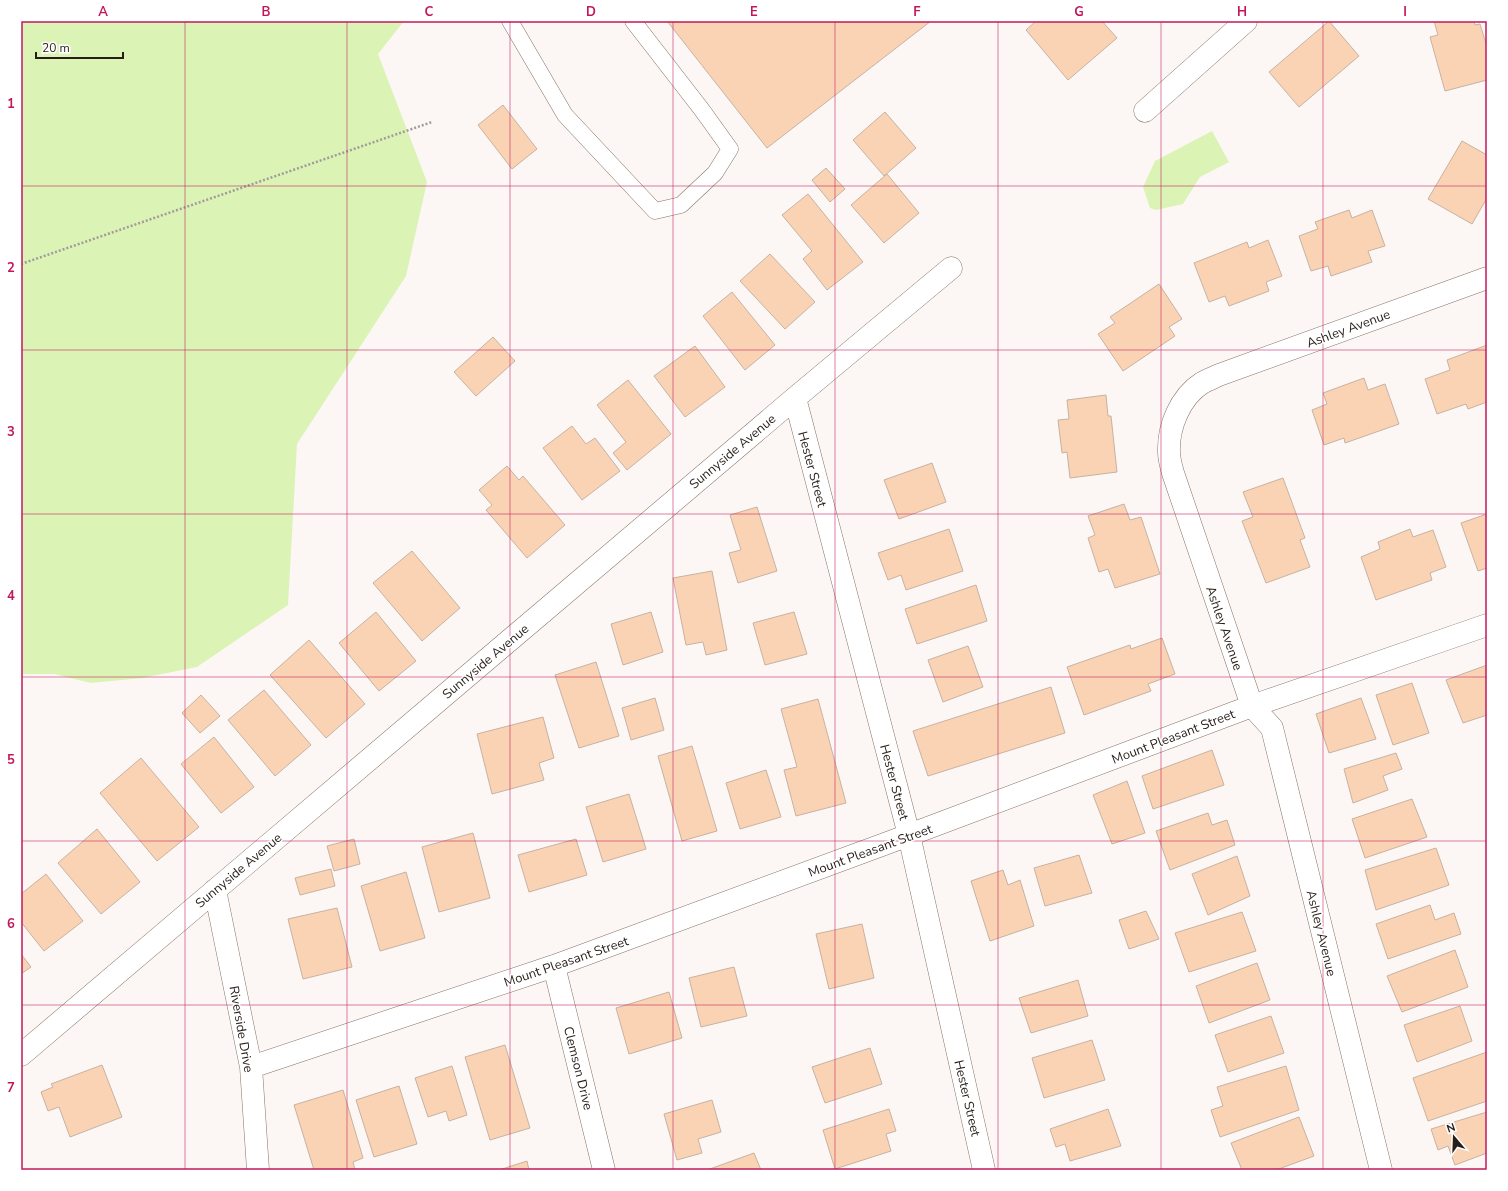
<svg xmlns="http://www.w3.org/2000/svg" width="1508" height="1191" font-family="'Nunito Sans',sans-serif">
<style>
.green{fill:#dcf3b6}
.building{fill:#fad3b4;stroke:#c7b2a2}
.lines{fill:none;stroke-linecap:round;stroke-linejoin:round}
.lane-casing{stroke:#877365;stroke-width:17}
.street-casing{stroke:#877365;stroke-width:23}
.path{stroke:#a29b98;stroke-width:2.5;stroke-dasharray:2 2;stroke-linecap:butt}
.lane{stroke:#fff;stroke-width:16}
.street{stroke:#fff;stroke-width:22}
.grid{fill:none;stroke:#c2185b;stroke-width:1;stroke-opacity:0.55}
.labels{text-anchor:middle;stroke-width:3;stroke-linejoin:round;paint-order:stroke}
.street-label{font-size:13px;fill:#271e19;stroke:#fff}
.neatline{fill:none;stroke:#c2185b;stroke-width:1.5}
.grid-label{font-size:13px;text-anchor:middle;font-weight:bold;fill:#c2185b}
</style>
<rect width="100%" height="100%" fill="#fcf7f4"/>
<path class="green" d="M21,21H404L378,54L427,182L406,276L297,444L288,605L197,667L142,678L91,683L54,674H21Z
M1212,131L1229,162L1200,177L1183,204L1156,210L1150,208L1143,187L1155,161Z"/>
<path class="building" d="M667,21H931L767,148Z
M1036,21H1102L1117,38L1068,80L1026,30Z
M1329,21L1359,56L1299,107L1269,72Z
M1434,21H1474L1475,25L1480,24L1487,47V80L1445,91L1430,37L1438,35Z
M503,105L537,149L512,169L478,125Z
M885,112L916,148L884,176L853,140Z
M1462,141L1487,155V198L1472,224L1428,199Z
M826,168L845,189L830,202L812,180Z
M887,174L919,213L884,243L851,205Z
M808,194L863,262L827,290L803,259L812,251L782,215Z
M1349,210L1352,218L1372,210L1385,246L1368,251L1372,262L1331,276L1328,266L1311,271L1299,236L1318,229L1315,222Z
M1268,240L1282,276L1266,282L1269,291L1229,306L1225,296L1209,302L1194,263L1247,242L1249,248Z
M770,254L815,302L785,329L740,281Z
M1159,284L1182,319L1169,327L1175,336L1123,371L1098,334L1115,323L1110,317Z
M732,292L775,345L745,370L703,316Z
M493,337L515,361L476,396L454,372Z
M1487,345V402L1468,409L1466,404L1437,414L1425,379L1450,370L1447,360Z
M695,346L725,387L685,417L654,376Z
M1364,378L1368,390L1385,384L1399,424L1345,443L1344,438L1324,445L1312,410L1327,404L1323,393Z
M628,380L671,434L627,470L613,453L626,442L597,405Z
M1106,395L1108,416H1111L1117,472L1070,478L1067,452L1062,453L1058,420L1069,419L1067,400Z
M572,426L586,444L595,438L620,471L582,500L543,448Z
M932,463L946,502L899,519L884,480Z
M507,466L519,480L523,476L565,525L527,558L486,510L492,505L479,490Z
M1283,478L1305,538L1300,540L1310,567L1266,583L1242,521L1253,517L1243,492Z
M1124,504L1130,520L1141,517L1160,574L1115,588L1108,569L1099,572L1088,538L1095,535L1088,516Z
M757,507L777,571L738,583L729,553L741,550L730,515Z
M1487,514V568L1478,571L1461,523Z
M949,529L963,571L906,590L901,575L888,580L878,553Z
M1410,529L1413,537L1433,530L1446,567L1430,573L1432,580L1376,600L1361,557L1380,549L1378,542Z
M412,551L460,608L422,641L373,583Z
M712,571L727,650L706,655L703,642L686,645L673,578Z
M976,585L987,621L917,644L905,609Z
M376,612L416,661L379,691L339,643Z
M651,612L663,652L623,665L611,624Z
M794,612L807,654L765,665L753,623Z
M1162,638L1175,674L1148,684L1151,691L1084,715L1067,667L1130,645L1131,649Z
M309,640L365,704L326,738L270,675Z
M968,646L983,687L943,702L928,660Z
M596,662L619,736L579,748L555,675Z
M1487,665V715L1463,723L1446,680Z
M1412,683L1429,733L1393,745L1376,695Z
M1051,687L1065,733L928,776L913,731Z
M264,690L311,745L275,776L228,720Z
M201,695L220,716L200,733L182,713Z
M655,698L664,730L631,740L622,708Z
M1361,698L1376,739L1329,753L1316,714Z
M818,699L846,803L796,816L784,770L797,767L781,709Z
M543,717L554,758L539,763L544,780L492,794L477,734Z
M214,737L254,787L221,813L181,764Z
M692,746L717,831L682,841L658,756Z
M1212,750L1224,785L1153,809L1142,776Z
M1396,753L1402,769L1383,776L1388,790L1353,803L1344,769Z
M141,758L199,827L157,861L100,793Z
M766,770L781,817L740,829L726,783Z
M1127,781L1145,833L1112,844L1093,795Z
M629,794L646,849L603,862L586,807Z
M1412,799L1427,837L1365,858L1352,819Z
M1208,813L1212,825L1227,820L1235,845L1170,870L1156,831Z
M97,829L140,882L101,914L58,863Z
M473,833L490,898L439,912L422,847Z
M354,839L360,864L334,871L327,846Z
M576,839L587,875L529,892L518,855Z
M1436,848L1449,885L1376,910L1365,870Z
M1079,855L1092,893L1045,906L1034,868Z
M1237,856L1250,896L1208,915L1192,874Z
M331,869L335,886L300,895L295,878Z
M1003,870L1008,885L1020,880L1034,926L990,941L971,881Z
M406,872L425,938L380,951L361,886Z
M46,874L83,921L44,951L21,922V894Z
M1430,905L1435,920L1454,913L1461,934L1388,959L1376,924Z
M337,908L352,967L303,979L288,919Z
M1146,911L1159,939L1129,949L1119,920Z
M1242,912L1256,951L1189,972L1175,933Z
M862,924L874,978L829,989L816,934Z
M1455,950L1468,987L1402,1012L1387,976Z
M21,954L31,967L21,974Z
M1257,963L1270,1000L1209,1023L1196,986Z
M734,967L747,1016L701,1027L689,978Z
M1078,980L1088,1016L1031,1033L1019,998Z
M669,992L682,1038L629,1054L616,1008Z
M1460,1006L1472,1041L1417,1062L1404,1025Z
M1271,1016L1284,1053L1228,1072L1215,1035Z
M1092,1040L1105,1080L1044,1098L1032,1058Z
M505,1045L530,1128L490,1140L465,1057Z
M870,1048L882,1084L825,1103L812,1067Z
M1487,1052V1101L1428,1121L1413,1078Z
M102,1065L122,1117L70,1137L59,1107L48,1111L41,1092L53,1087L51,1084Z
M452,1066L467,1115L449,1121L446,1111L428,1117L415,1078Z
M1286,1066L1299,1110L1220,1137L1211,1110L1223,1106L1217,1087Z
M399,1086L417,1144L374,1157L356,1100Z
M343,1090L363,1158L353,1162L355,1170H314L294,1105Z
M712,1100L721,1132L698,1139L702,1153L677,1160L664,1114Z
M889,1109L896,1131L886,1134L891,1151L835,1169L823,1130Z
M1108,1109L1121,1146L1070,1161L1065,1144L1056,1147L1050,1129Z
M1487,1112V1153L1455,1165L1448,1146L1438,1150L1431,1129Z
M1299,1117L1314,1156L1276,1170H1242L1231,1143Z
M754,1153L761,1170H707Z
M527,1161L529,1170H499Z"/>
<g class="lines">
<defs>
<path id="lane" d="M510,21L565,115L655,211L681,205L715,173L730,149L702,110L633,21"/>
<path id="street" d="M1145,111L1246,21
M795,398L909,835L984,1170
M215,890L251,1067L258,1170
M554,966L604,1170
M21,1055L795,398L951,268
M251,1067L554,966L909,835L1252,706L1487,625
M1381,1170L1272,728L1252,706L1173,473C1171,466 1169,459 1169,452C1168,427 1180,397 1202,383C1207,380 1213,378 1219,375L1487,278"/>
</defs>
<use href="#lane" class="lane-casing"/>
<use href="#street" class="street-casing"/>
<path class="path" d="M21,264L432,122"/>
<use href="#lane" class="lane"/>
<use href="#street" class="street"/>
</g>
<path class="grid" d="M185,21V1170M347,21V1170M510,21V1170M673,21V1170M835,21V1170M998,21V1170M1161,21V1170M1323,21V1170M21,186H1487M21,350H1487M21,514H1487M21,677H1487M21,841H1487M21,1005H1487"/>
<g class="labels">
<g class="street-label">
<text transform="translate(1348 328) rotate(-20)" y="5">Ashley Avenue</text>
<text transform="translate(732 451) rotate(-40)" y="5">Sunnyside Avenue</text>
<text transform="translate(813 469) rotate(75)" y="5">Hester Street</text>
<text transform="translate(1225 628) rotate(71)" y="5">Ashley Avenue</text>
<text transform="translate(485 661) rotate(-40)" y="5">Sunnyside Avenue</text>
<text transform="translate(1173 736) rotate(-21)" y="5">Mount Pleasant Street</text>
<text transform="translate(895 782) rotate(75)" y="5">Hester Street</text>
<text transform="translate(870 850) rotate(-20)" y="5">Mount Pleasant Street</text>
<text transform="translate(238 870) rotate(-40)" y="5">Sunnyside Avenue</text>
<text transform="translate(1322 933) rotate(76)" y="5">Ashley Avenue</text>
<text transform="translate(566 961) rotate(-19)" y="5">Mount Pleasant Street</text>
<text transform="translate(242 1029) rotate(80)" y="5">Riverside Drive</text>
<text transform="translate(579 1068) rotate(76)" y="5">Clemson Drive</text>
<text transform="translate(968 1098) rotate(77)" y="5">Hester Street</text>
</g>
</g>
<rect width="1508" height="1191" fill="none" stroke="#ffffff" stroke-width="44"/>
<g transform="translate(1454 1137) rotate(341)" stroke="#ffffff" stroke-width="3" paint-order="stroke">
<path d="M0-3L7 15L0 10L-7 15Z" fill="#271e19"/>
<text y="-6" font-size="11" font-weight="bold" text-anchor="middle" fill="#271e19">N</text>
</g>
<path d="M36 52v6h87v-6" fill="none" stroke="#271e19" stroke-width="2"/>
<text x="42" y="52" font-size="12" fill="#271e19" stroke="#ffffff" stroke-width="3" paint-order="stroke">20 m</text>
<rect x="22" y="22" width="1464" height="1147" class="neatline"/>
<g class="grid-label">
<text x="103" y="16">A</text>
<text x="266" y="16">B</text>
<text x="429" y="16">C</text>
<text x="591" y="16">D</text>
<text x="754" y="16">E</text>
<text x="917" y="16">F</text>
<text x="1079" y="16">G</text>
<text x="1242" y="16">H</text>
<text x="1405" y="16">I</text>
<text x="11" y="108">1</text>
<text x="11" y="272">2</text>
<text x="11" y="436">3</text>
<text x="11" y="600">4</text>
<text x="11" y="764">5</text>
<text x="11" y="928">6</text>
<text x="11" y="1092">7</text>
</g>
</svg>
